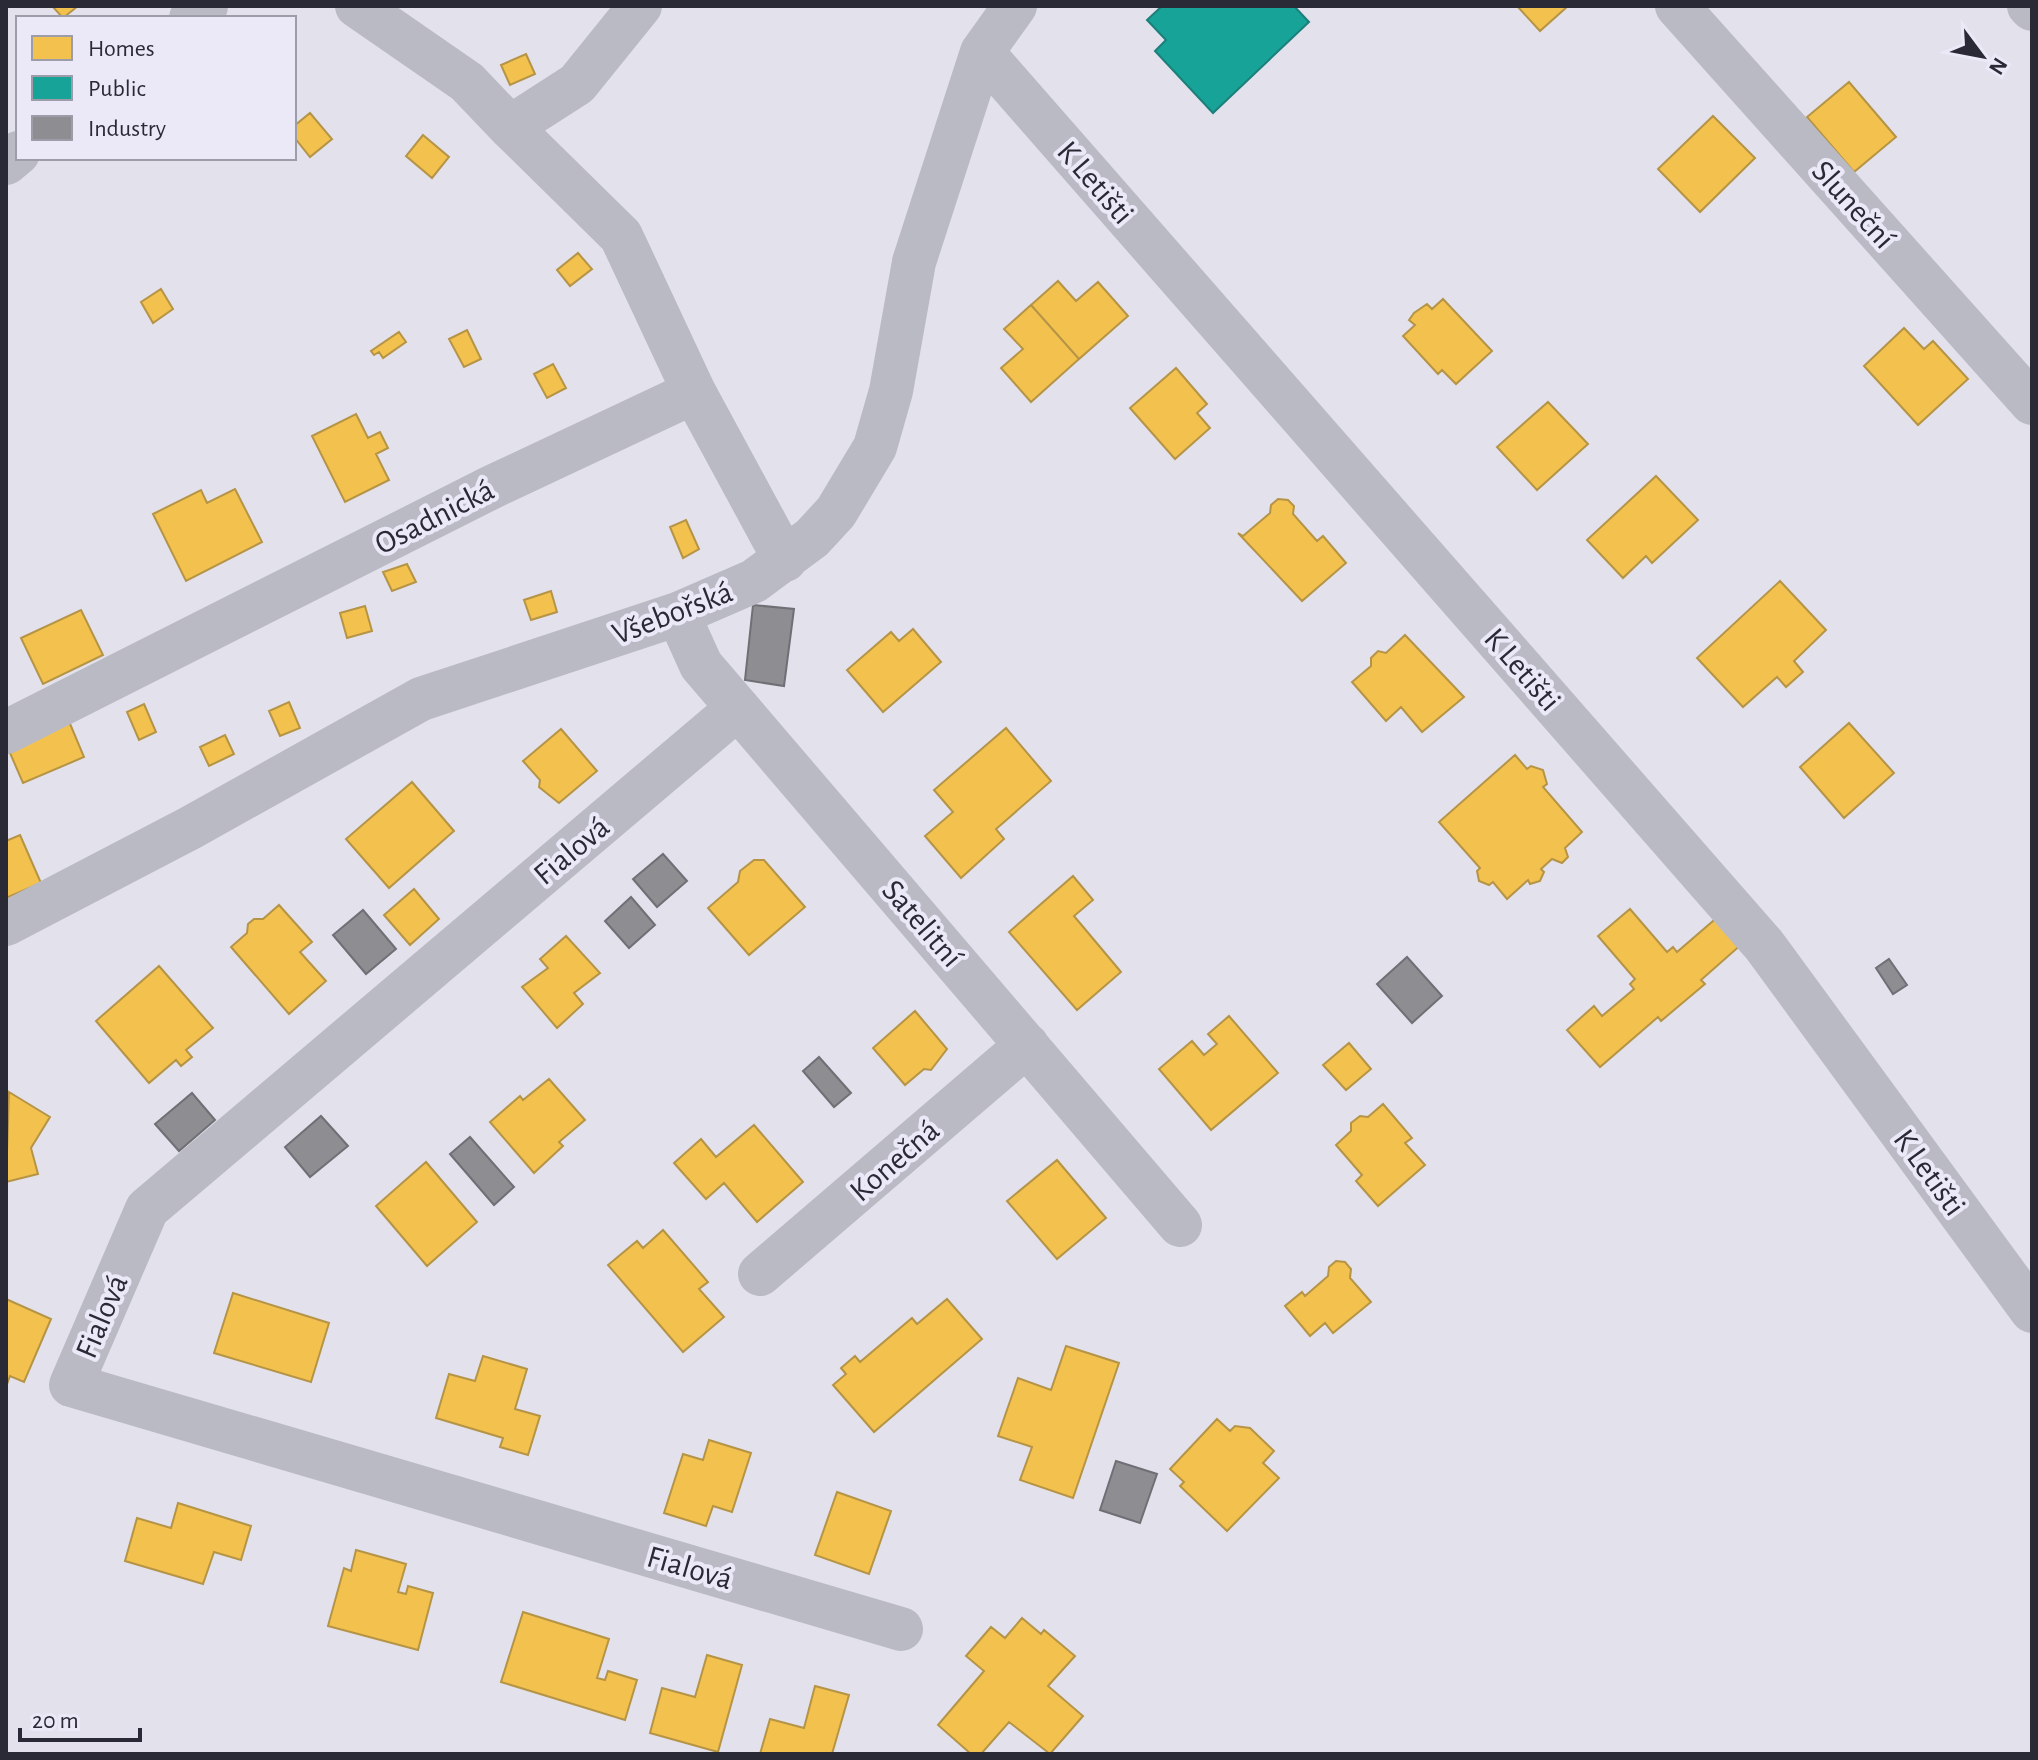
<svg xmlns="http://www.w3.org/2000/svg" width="2038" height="1760" font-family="'Alegreya Sans',sans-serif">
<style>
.homes{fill:#f2c14e;stroke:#b69446;stroke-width:2}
.public{fill:#17a398;stroke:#1c7f7a;stroke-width:2}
.industry{fill:#8d8d92;stroke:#6f6f76;stroke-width:2}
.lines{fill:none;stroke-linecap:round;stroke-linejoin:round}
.minor{stroke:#babac5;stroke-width:44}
.labels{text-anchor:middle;stroke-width:8;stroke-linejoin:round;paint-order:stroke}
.street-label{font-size:32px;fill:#292a35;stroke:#ebe9f8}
</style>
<rect width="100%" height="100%" fill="#e2e1ec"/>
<path class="homes" d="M52,6H78L63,18Z
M1517,6H1568L1540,31Z
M526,54L535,74L510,85L501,65Z
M1849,82L1896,137L1854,172L1807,117Z
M310,113L332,139L310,157L294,137V126Z
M1713,116L1755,158L1700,212L1658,169Z
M423,135L449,157L432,178L406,156Z
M578,253L592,269L570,286L557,270Z
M1058,281L1076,301L1098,282L1128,316L1079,359L1031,305Z
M161,289L173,309L153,323L141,302Z
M1443,299L1492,351L1456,384L1442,370L1438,374L1403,336L1415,325L1409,320L1414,313L1427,304L1432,309Z
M1031,305L1079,359L1031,402L1001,368L1023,349L1004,329Z
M1904,328L1924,349L1933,341L1968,379L1918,425L1864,366Z
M467,330L481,359L464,367L449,339Z
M399,332L406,342L383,358L379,352L374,355L371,351Z
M553,364L566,388L547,398L534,374Z
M1176,368L1207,404L1197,413L1210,428L1175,459L1130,408Z
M1548,402L1588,444L1537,490L1497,447Z
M356,414L368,438L380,432L388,448L376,454L389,480L345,502L312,436Z
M1656,476L1698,520L1652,563L1646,556L1623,578L1587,540Z
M235,489L262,542L186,581L153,514L201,490L207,503Z
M1278,499L1288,500L1294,506L1293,514L1317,541L1323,536L1346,563L1302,601L1238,533L1243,536L1270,513L1271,505Z
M686,520L699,549L683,558L670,527Z
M407,564L416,582L392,591L383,572Z
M1780,581L1826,630L1794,661L1803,672L1786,687L1777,677L1743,707L1697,658Z
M551,591L557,612L531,620L524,600Z
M365,606L372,631L347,638L340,613Z
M81,610L103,655L43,684L21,638Z
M913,629L941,662L883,712L847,670L891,632L899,641Z
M1405,635L1464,697L1422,732L1401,707L1386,721L1352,682L1371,666V658L1378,651L1386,653Z
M289,702L300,728L280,736L269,711Z
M144,704L156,732L139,740L127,712Z
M68,719L84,757L23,783L7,746Z
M1849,723L1894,773L1844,818L1800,767Z
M1006,728L1051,781L996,829L1004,839L961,878L925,836L953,812L934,790Z
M561,729L597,771L559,803L539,787L540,780L523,761Z
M225,735L234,754L209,766L200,747Z
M1515,755L1527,769L1531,766L1543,770L1547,784L1543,787L1582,832L1565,848L1568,857L1562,863L1552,859L1541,869L1544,872L1540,881L1530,884L1528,880L1507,899L1493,882L1489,885L1479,881L1477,871L1480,868L1439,822Z
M412,782L454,831L389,888L346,839Z
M20,835L41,883L6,898V841Z
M754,860H764L805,907L749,955L708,908L738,882L740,871Z
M1073,876L1093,900L1074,916L1121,972L1077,1010L1009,932Z
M414,889L439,919L410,945L384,915Z
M279,905L312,942L300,952L326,981L289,1014L231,947L247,933L248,924L254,919H263Z
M1630,909L1667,952L1673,947L1677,952L1720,915L1743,943L1701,980L1705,984L1661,1021L1658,1017L1600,1067L1567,1030L1594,1006L1602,1016L1634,989L1630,984L1635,979L1598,936Z
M566,936L600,973L574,993L583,1004L557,1028L522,987L548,968L540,959Z
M159,966L213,1028L186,1050L192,1057L181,1066L176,1060L149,1083L96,1021Z
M915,1011L947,1049L931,1070L924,1069L905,1085L873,1048Z
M1229,1016L1278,1073L1211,1130L1159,1069L1192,1041L1204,1055L1217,1044L1208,1034Z
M1349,1043L1371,1069L1346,1090L1323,1065Z
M549,1079L585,1120L559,1142L563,1146L534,1173L490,1122L520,1096L523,1100Z
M9,1092L50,1117L31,1148L38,1174L6,1182Z
M1383,1104L1412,1138L1405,1143L1425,1165L1378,1206L1356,1181L1362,1175L1336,1145L1351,1131V1123L1360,1116L1368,1117Z
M754,1125L803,1182L757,1222L724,1183L706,1199L674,1163L701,1139L716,1157Z
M1057,1160L1106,1218L1057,1259L1007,1201Z
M426,1162L477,1222L427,1266L376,1206Z
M663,1230L708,1282L699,1289L724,1317L683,1352L608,1265L637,1241L643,1248Z
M1336,1261L1345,1262L1351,1269L1350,1278L1371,1302L1333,1333L1325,1323L1310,1336L1285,1306L1302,1292L1305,1296L1328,1276L1329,1267Z
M233,1293L329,1323L311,1382L214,1353Z
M6,1299L51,1319L24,1382L10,1376L6,1387Z
M947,1299L982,1339L874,1432L833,1385L846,1374L841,1368L855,1356L860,1362L912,1318L917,1324Z
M1066,1346L1119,1363L1073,1498L1020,1480L1032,1447L998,1436L1018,1378L1051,1390Z
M483,1356L527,1369L515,1409L540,1416L528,1455L500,1447L503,1438L436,1418L449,1374L475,1381Z
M1217,1419L1230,1431L1235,1426L1250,1428L1274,1451L1263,1463L1279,1478L1227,1531L1180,1486L1184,1482L1170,1469Z
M709,1440L751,1453L732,1512L713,1506L706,1526L664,1513L683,1454L703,1460Z
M837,1492L891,1511L869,1574L815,1555Z
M178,1503L251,1526L241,1560L214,1552L203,1584L125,1561L137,1518L171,1528Z
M356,1550L406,1564L398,1592L406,1594L408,1586L433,1593L418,1650L328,1626L344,1568L351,1571Z
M523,1612L609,1639L597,1678L605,1680L608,1671L637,1680L625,1720L501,1682Z
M1022,1618L1041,1634L1044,1630L1075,1656L1048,1686L1083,1716L1050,1754L1009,1722L981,1754H971L938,1725L984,1671L966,1656L991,1627L1005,1638Z
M707,1655L742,1665L718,1752L650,1733L662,1688L695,1697Z
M815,1686L849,1695L832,1754H760L770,1719L804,1728Z"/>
<path class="public" d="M1162,6H1294L1309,22L1213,113L1155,51L1166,40L1147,20Z"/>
<path class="industry" d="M753,605L794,609L784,686L745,680Z
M663,854L687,881L657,907L633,879Z
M631,897L655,925L629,948L605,921Z
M363,910L396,949L366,974L333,935Z
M1407,957L1442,996L1412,1023L1377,984Z
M1889,959L1907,985L1893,994L1876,968Z
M819,1057L851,1093L834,1107L803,1071Z
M192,1093L215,1120L179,1151L155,1124Z
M321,1116L348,1146L310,1177L285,1147Z
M470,1137L514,1187L494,1205L450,1154Z
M1116,1461L1157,1474L1140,1523L1100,1510Z"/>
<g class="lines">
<path class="minor" d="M357,6L467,82L510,127L577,84L640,6
M1677,6L2032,403
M2029,6L2032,9
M191,18L206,6
M982,52L1764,945L2032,1311
M510,127L621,236L694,392
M6,163L18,153
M678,614L701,665L1180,1225
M738,708L147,1209L71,1385L901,1629
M6,732L492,487L694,392L785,560
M6,924L190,828L421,699L678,614L754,581L812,538L836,512L875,447L891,391L914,262L982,52L1015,6
M760,1274L1027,1045"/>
</g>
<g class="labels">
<g class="street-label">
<text transform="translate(1096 182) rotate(49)" y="11">K Letišti</text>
<text transform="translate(1854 204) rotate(48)" y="11">Sluneční</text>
<text transform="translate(434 516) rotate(-27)" y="11">Osadnická</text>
<text transform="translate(672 612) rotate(-21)" y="11">Všebořská</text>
<text transform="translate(1523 669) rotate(49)" y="11">K Letišti</text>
<text transform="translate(571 850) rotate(-40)" y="11">Fialová</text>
<text transform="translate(923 923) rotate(49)" y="11">Satelitní</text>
<text transform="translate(894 1160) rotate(-41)" y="11">Konečná</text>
<text transform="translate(1930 1172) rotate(54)" y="11">K Letišti</text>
<text transform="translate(101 1316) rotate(-67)" y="11">Fialová</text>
<text transform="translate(690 1567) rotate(16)" y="11">Fialová</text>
</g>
</g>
<rect width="2038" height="1760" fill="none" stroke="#292a35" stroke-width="16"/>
<rect x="16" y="16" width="280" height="144" fill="#ebe9f8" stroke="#9d9daa" stroke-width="2"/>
<rect x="32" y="36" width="40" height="24" fill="#f2c14e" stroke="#9d9daa" stroke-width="2"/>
<text x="88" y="56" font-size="24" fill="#292a35">Homes</text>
<rect x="32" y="76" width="40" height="24" fill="#17a398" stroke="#9d9daa" stroke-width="2"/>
<text x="88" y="96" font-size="24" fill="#292a35">Public</text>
<rect x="32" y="116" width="40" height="24" fill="#8d8d92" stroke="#9d9daa" stroke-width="2"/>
<text x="88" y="136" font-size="24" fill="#292a35">Industry</text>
<g transform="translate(1982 56) rotate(122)" stroke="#ebe9f8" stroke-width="6" paint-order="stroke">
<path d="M0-6L14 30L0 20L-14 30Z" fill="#292a35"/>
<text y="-12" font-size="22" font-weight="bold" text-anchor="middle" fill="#292a35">N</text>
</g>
<path d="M20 1728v12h120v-12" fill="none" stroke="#292a35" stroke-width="4"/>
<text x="32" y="1728" font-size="24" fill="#292a35" stroke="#ebe9f8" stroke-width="6" paint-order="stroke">20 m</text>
</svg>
